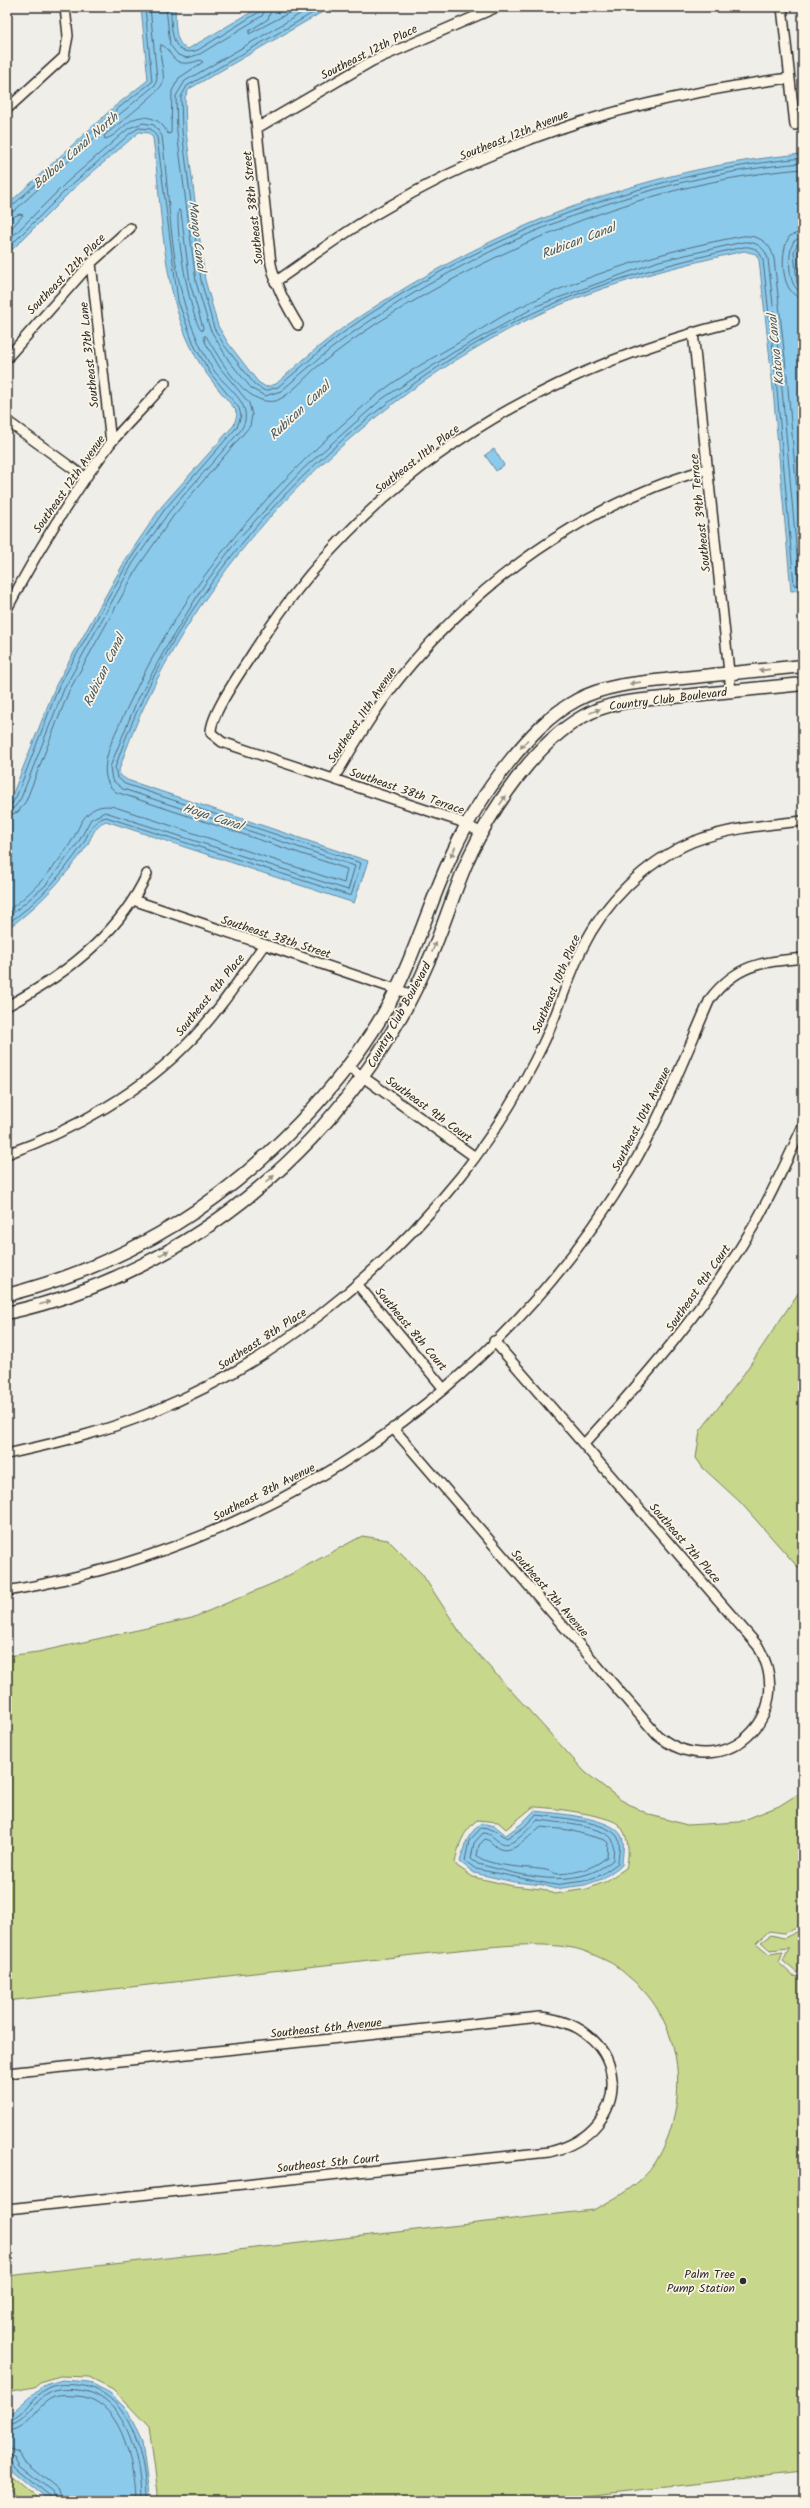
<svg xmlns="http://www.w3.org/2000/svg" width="810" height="2508" font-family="Kalam,sans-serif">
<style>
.green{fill:#c7d78b;stroke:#79815b;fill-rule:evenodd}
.water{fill:#8ccaec;stroke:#658a9f}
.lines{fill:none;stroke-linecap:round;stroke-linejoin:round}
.shore{stroke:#526b78;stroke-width:1}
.minor-casing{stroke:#2b2b2b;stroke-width:12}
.major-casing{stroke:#2b2b2b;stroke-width:15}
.minor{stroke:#fcf5e5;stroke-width:9}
.major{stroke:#fcf5e5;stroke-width:12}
.oneway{fill:#949088}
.poi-dot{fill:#2b2b2b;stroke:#fcf5e5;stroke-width:1.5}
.labels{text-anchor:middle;stroke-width:3.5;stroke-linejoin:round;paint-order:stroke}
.street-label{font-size:12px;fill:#2b2b2b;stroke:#fcf5e5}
.poi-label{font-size:12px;fill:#2b2b2b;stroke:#fcf5e5;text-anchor:end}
.water-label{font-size:13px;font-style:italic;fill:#485b65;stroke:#fcf5e5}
</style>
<rect width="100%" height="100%" fill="#f0eee9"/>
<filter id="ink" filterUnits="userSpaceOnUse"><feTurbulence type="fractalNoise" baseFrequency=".025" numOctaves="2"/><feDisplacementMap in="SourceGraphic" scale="8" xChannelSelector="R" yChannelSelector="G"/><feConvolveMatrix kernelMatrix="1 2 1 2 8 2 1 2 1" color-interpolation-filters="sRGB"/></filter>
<g filter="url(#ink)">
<path class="green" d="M803,1286V1573L740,1502L703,1468L696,1458L700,1431L739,1381Z
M362,1536L388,1540L422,1574L465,1640L585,1772L621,1800L650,1815L687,1825L739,1822L779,1806L803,1791V1924L784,1933L769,1931L756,1943L769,1954L783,1952L779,1963L793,1976L799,1977L803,1972V2472L538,2501H157L158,2493L149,2427L113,2389L89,2377L60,2376L40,2382L34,2387L7,2392V2276L593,2210C615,2199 642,2184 655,2163C692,2104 684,2021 629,1977C623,1972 616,1965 609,1962C599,1957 584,1950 573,1948C533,1941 489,1947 449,1951L7,2001V1656L38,1652L192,1618L276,1582ZM533,1807C549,1807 607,1815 618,1824C629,1834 630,1854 626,1868L605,1882L587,1889L554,1894L542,1889L513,1886L473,1877L457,1866L455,1863C459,1844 462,1833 477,1820L498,1822L506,1829Z
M803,1929V1962L797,1973L783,1961L789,1948L770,1950L761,1942L771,1935L784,1938Z
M7,2470L9,2473L42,2501H19L7,2485Z"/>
<path class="water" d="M141,7H175C176,20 173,45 188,49L260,7H331L189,89L185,97L186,131L205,280L218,326L228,343L258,382L266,387L276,384C302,361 327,338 356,319C489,230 643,167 803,154V245L798,252L803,303V590L791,591L772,378L759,260L756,254L744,251C668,268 591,287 521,323C344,414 182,579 119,770L120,775L127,780L368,861L354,903L106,821C93,825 92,840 84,850C61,881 38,907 7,929V804L13,793L56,685L126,559L162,506L234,425L237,415L235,409C219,390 202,371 191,347C161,285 162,206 153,138L149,133L139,132L73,189L7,255V205L114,107L148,80Z
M494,449L504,465L496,471L485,455Z
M534,1811C553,1813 615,1817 622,1837C625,1844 622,1858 622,1865L602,1879L585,1885L555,1889L543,1885L514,1882L474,1873L460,1862C464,1845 467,1835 481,1823L495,1826L506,1835L521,1824Z
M62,2380L89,2382L110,2393L128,2411L142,2442L150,2501H50L13,2471L7,2461V2417L42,2386Z"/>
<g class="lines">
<path class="shore" d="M166,7L170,45L178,55L187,58L200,54L262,16L266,7
M171,7C171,26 170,60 198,50L259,12L261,7
M272,7L268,19L249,31V34L300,7
M312,7L185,81L176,96L177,132L196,282L210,329L229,361L252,389L265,396L281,391C307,369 332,346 361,327C491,238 645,176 803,163
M323,7L187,86L181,97L182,131L201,281L214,328L224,345L255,385L265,391L278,387C304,365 329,342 358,322C490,233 643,173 803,158
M161,45C173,47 169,72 200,60L203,62L179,78L172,91L171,133L168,134C164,126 159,120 150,118C128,112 122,135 105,139L104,136C115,126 162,91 163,82C165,70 158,56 161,45Z
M7,208L11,207L116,110L152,82L145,7
M179,210L181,212L190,283L203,328L202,331C191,324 173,219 179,210Z
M7,213L14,211L120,114L155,85L157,79L150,7
M7,219L20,214L23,215L7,233
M803,231L790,236C779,249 780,297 803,298
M803,237L794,241C787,252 787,291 803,292
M7,242L67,182L129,128L143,123L154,125L162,136C170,199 170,277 195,334C200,347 207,361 215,372C229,390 256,406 241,430L169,512L133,563L64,689L21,798L14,808L7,810
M803,242L797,244L794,252L797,283L803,287
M7,249L70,186L132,132L139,128L151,129L157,137L178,301L195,347L211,374L239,408L241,416L237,427L165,509L129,561L59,686L17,795L12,804L7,805
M7,816L18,812L26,801L69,691L138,567L174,515L250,426L252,415L249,403L220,368L205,342L204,336H206C220,359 245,407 276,401C292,394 305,377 318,366C339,350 360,334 382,320C511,241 651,181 803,169
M7,911C33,893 57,866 73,839C78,830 81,819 89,813C96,806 105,805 115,807L344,883L347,869L116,792C90,774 118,729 128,706C185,583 273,480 377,395C403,374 436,356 465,339C482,329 498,318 516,309C587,274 665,250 743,236C759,235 771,243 774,259L787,377L803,560
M7,918L45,886L78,843L91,819L105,812L348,890L355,866L123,789L112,780L110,767L136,703L164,651L204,585L238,539L304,468L382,399L454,352L539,305L659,261L743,242C755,241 765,247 768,259L781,378L799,579L803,581
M7,924C37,903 60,877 81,847C89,835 90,821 106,817L351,896L361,863L125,784L117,777L115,768C178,577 342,410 519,320C590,284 667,264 743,247C753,246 760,250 763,260L776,378L794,585L803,586
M536,1815C554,1817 610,1821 618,1838C621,1844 618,1857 618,1863L601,1875L584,1881L555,1885L476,1869L465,1861L469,1841L481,1828L493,1830L507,1838L524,1827Z
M538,1820C553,1822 604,1826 612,1839C615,1844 613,1854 613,1860C575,1892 522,1875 478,1864L471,1859L474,1843L483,1833C492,1833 494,1840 502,1843C514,1848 530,1826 538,1820Z
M540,1827L569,1830L605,1840L608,1843L607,1857C593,1869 576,1873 558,1874C554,1874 551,1871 546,1870C530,1867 490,1867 477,1856L479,1845L485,1839C491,1840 494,1847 500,1849C515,1854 530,1835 540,1827Z
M7,2420C23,2419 32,2398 44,2390C53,2384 66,2384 76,2385C130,2388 146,2457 146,2501
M7,2425C25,2424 33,2402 47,2394C56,2389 67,2389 77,2390C127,2393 141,2461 141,2501
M7,2431C27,2431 35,2408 50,2399C58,2394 68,2396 77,2396C123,2399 134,2465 135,2501
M7,2448L18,2452L25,2462L58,2489L63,2501
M7,2454L15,2457L20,2466L53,2492L57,2501
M7,2459L11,2461L17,2469L50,2496L52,2501"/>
<defs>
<path id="minor" d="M782,7L795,125
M252,83L271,264C276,287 286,305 298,325
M7,109L64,57L68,36L65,7
M257,128L372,61L497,7
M91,263L111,443
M275,282C310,258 344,232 381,211C510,134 642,97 789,78
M693,332L731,691
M7,358L91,263L130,228
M7,421L86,478
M7,609C37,551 71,496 110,444C127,423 148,404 165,383
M334,778C354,745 374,710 399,679C478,581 585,504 707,469
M482,833L459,821L222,742L211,733C210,714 243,669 254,651C366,475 534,372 733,322
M133,900L413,995
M7,1006C64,976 120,933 147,874
M349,1067L475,1157
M7,1154C74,1130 142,1092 192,1039C219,1011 241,977 264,945
M358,1285L444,1389
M393,1428L657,1735C721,1787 800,1717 758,1646L494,1341
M584,1444C647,1376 706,1307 753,1227C772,1194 787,1160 803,1126
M7,1454C56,1443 105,1432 152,1412C274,1362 378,1279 461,1176C493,1135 521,1090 543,1044C558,1013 567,980 582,949C604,903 645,862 692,842C728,828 765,825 803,821
M7,1591C266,1547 494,1396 630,1170C662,1116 685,1056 710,999C737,964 762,962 803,958
M7,2073L540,2017C631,2026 638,2131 549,2152L7,2209"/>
<path id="major" d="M7,1295C131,1263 228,1202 314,1107C347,1070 377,1031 398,986C419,942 433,894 454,850C468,819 488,789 509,762C529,737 549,715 577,700C609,683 648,682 683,678C723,674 763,670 803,666
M7,1313C194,1272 352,1137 428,962C444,927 454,890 470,855C493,807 535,744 582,717C612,699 650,700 683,696C723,692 763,688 803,684"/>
</defs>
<use href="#minor" class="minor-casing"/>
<use href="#major" class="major-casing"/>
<use href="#minor" class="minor"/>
<use href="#major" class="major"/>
</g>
<defs><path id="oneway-solid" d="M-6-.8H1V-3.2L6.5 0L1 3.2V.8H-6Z"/></defs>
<g class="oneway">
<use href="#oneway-solid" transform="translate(764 670) rotate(174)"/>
<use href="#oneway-solid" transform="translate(635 683) rotate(172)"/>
<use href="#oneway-solid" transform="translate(595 711) rotate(-22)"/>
<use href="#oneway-solid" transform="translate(524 744) rotate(131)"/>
<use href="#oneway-solid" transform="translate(503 800) rotate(-56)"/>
<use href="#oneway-solid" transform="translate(453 852) rotate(115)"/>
<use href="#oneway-solid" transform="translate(434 947) rotate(-69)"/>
<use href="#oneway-solid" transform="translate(270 1179) rotate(-41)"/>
<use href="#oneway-solid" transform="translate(164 1253) rotate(-29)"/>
<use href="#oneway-solid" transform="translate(45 1303) rotate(-16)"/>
</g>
</g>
<circle class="poi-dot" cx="743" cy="2281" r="4"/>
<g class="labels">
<g class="street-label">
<text transform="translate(369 52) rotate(-27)" y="4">Southeast 12th Place</text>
<text transform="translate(514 135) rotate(-22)" y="4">Southeast 12th Avenue</text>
<text transform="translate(253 208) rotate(-96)" y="4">Southeast 38th Street</text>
<text transform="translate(66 274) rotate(-46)" y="4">Southeast 12th Place</text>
<text transform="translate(89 355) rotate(-96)" y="4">Southeast 37th Lane</text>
<text transform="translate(417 459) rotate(-38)" y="4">Southeast 11th Place</text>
<text transform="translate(69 484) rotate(-55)" y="4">Southeast 12th Avenue</text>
<text transform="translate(700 513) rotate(-96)" y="4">Southeast 39th Terrace</text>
<text transform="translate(668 699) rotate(-7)" y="4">Country Club Boulevard</text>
<text transform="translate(362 715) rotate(-56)" y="4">Southeast 11th Avenue</text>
<text transform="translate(407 791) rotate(19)" y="4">Southeast 38th Terrace</text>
<text transform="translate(276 937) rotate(18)" y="4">Southeast 38th Street</text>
<text transform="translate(556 984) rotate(-67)" y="4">Southeast 10th Place</text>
<text transform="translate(210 995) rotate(-51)" y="4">Southeast 9th Place</text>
<text transform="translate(399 1015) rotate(-61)" y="4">Country Club Boulevard</text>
<text transform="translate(429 1109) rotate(36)" y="4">Southeast 9th Court</text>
<text transform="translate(641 1119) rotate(-63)" y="4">Southeast 10th Avenue</text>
<text transform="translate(698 1288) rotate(-55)" y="4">Southeast 9th Court</text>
<text transform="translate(411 1329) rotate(50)" y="4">Southeast 8th Court</text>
<text transform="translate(262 1339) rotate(-33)" y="4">Southeast 8th Place</text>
<text transform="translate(264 1492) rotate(-27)" y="4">Southeast 8th Avenue</text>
<text transform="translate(685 1543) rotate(49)" y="4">Southeast 7th Place</text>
<text transform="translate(550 1593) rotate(49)" y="4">Southeast 7th Avenue</text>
<text transform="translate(326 2028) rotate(-6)" y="4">Southeast 6th Avenue</text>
<text transform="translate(328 2163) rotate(-6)" y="4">Southeast 5th Court</text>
</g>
<g class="poi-label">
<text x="735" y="2278">Palm Tree<tspan x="735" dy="14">Pump Station</tspan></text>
</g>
<g class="water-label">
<text transform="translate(75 150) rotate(-41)" y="5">Balboa Canal North</text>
<text transform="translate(198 236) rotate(83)" y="5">Mango Canal</text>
<text transform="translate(578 240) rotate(-21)" y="5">Rubican Canal</text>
<text transform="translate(775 350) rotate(-96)" y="5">Katova Canal</text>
<text transform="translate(299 410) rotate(-43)" y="5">Rubican Canal</text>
<text transform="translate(103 670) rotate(-64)" y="5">Rubican Canal</text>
<text transform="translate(213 816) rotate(18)" y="5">Hoya Canal</text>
</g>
</g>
<rect width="810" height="2508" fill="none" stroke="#fcf5e5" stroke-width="24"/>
<rect x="12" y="12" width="786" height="2484" fill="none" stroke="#2b2b2b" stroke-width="1.5" filter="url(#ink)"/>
</svg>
